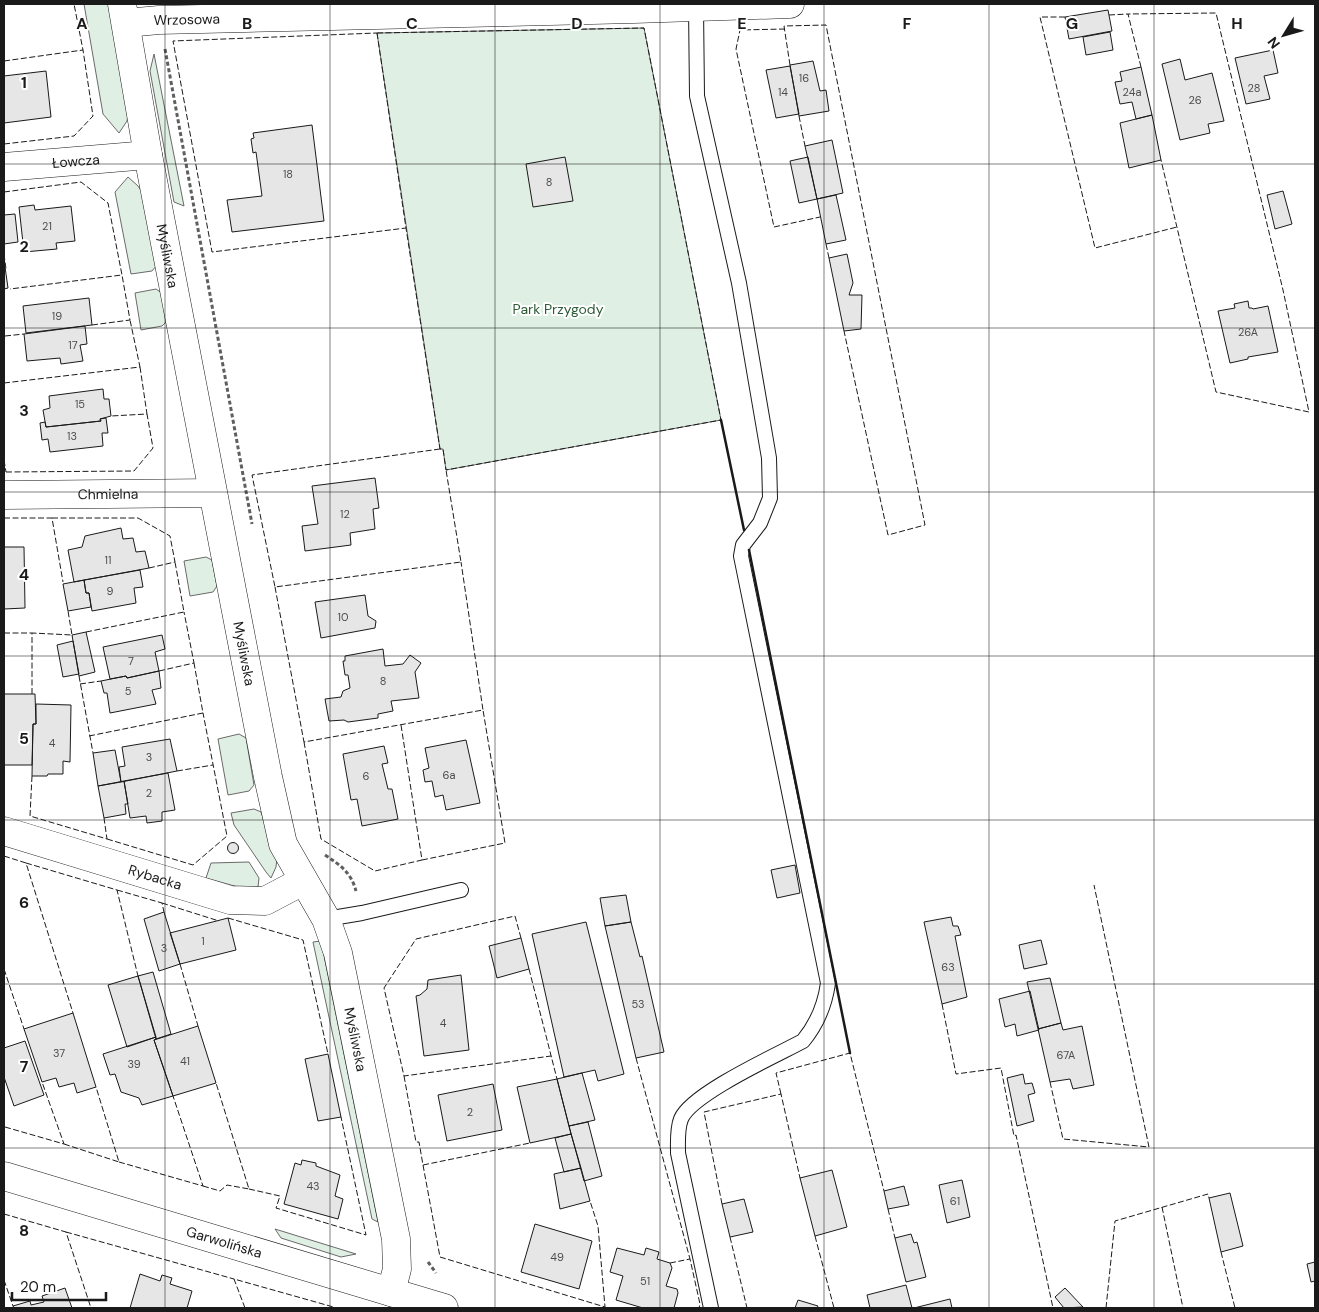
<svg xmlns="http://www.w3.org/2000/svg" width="1319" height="1312" font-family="'DM Sans',sans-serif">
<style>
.green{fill:#e0efe3;stroke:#6a6a6a}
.building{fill:#e6e6e6;stroke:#1a1a1a}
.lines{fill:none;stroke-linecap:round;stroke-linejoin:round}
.lane-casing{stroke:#1a1a1a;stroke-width:16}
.street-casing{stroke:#1a1a1a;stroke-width:29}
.secondary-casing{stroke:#1a1a1a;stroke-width:29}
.path{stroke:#5f5f5f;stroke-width:3;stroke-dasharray:4 2.5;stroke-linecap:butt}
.lane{stroke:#fff;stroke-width:14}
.street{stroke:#fff;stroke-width:28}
.secondary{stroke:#fff;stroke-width:28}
.fence{stroke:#1a1a1a;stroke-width:1;stroke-dasharray:6 2.5;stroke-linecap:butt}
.wall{stroke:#1a1a1a;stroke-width:2.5}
.grid{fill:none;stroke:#1a1a1a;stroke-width:1;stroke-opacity:0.55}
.labels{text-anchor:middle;stroke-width:4;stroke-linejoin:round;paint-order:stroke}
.number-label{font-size:11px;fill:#4d4d4d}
.street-label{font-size:14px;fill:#1a1a1a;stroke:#fff}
.park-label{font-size:14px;fill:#2b5a34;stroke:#fff}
.grid-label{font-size:16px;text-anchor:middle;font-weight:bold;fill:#1a1a1a;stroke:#fff;stroke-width:4;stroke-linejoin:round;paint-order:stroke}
</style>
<rect width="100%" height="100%" fill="#fff"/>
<path class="green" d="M84,4H109L128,114L127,121L119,133L103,114Z
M644,28L721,420L446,470L443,449H440L377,33Z
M154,54L184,206L174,202L150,71Z
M128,177L138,186L144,195L157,265L152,271L131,274L115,192Z
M156,289L162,293L168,320L162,326L141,330L135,293Z
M206,557L212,560L217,586L213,592L190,596L184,561Z
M239,734L246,738L254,785L249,791L228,795L218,739Z
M254,809L261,812L277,858L276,867L271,878L266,872L234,825L231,813Z
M249,862L259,878L258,887L245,889L206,878L211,863Z
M321,941L378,1222L372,1219L313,942Z
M275,1229L356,1254L341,1257L281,1238Z"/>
<path class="building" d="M1108,10L1112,31L1069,39L1065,17Z
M1110,32L1113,50L1086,55L1083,37Z
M1273,50L1278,73L1264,76L1270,99L1246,104L1235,58Z
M1180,59L1185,80L1212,73L1224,121L1208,124L1210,133L1180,140L1162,64Z
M813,61L820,91L826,90L829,111L799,116L790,65Z
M790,66L799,114L776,118L766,70Z
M1141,67L1152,115L1136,119L1132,102L1120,104L1115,82L1122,81L1120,72Z
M46,71L51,117L4,123V76Z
M1152,115L1161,160L1129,168L1120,123Z
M312,125L324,221L232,232L227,200L262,196L256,152L253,153L251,139L254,138L253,133Z
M832,140L843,193L817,199L805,146Z
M565,157L573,201L533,207L526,164Z
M808,157L817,199L799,203L790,161Z
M1283,191L1292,224L1275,229L1267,195Z
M836,195L846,240L826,244L817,199Z
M34,205L35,210L71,206L75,241L56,243L57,249L24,252L19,207Z
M15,214L18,242L4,244V215Z
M847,254L853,283L849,295H862L861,329L844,331L829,258Z
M4,267H5L8,288L4,289Z
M89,298L92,325L26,333L23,306Z
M1248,301L1249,308H1252L1253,309L1268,306L1278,352L1248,357V359L1230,363L1218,311L1235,308L1234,304Z
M85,326L87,344L80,345L83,361L61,364L60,358L27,361L24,334Z
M103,389L104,399H109L111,416L100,419L101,421L46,427L43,410L50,408L49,396Z
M106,418L108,433H102L103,446L50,452L48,439L42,440L40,423L45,422L46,427L101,421L100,419Z
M375,478L379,508L373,509L375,529L350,533L351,545L305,551L302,526L318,524L312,486Z
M121,528L123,539L133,538L136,552L145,551L149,568L74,582L68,550L82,547L85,536Z
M4,547H24L25,608L4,609Z
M140,570L143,587L134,588L136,603L92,611L89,593H86L84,580Z
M84,580L86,593H89L91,607L68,611L63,584Z
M365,595L368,616L376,621L375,628L321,638L315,602Z
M86,632L95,672L79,676L72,635Z
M162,635L165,649L155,652L159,671L127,678L126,676L110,679L103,647Z
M73,641L79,674L63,677L57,645Z
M383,649L385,666L403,664L410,655L421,663L415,672L419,698L391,701L393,711L378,714V718L348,722L344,720L329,721L325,699L341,697L343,691L350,688L348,675H345L343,661H345V656Z
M159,671L161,688L152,690L156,704L110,713L107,693H104L101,681L126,676L127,678Z
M4,694H35L36,724H33L32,765H4Z
M36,704L71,705L70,762L63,761V774H48L47,776H32L33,724H36Z
M170,739L177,771L121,782L119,767L125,766L122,747Z
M466,740L480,803L446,810L443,795L435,797L432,781L425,782L423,770L429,768L425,748Z
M384,746L388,763L382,764L388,789H392L398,819L362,826L357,799L351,800L343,754Z
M115,750L121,782L98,786L93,753Z
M168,773L175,810L162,812V821L147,823L146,816L130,818L124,781Z
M124,781L128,804H125L126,814L104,818L98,786Z
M227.5 848a5.5 5.5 0 1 1 11 0a5.5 5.5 0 1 1-11 0Z
M795,865L800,893L777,898L771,870Z
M626,895L631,922L605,926L600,898Z
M164,912L180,964L159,971L144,919Z
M951,917L953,926H958L961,935L955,936L967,997L942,1004L924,922Z
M228,918L236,950L180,964L170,933Z
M586,922L624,1074L598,1081L595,1070L564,1077L532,934Z
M631,922L640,957L642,956L664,1052L636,1058L605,926Z
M521,938L529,969L497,978L489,946Z
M1041,940L1047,964L1024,969L1019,945Z
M153,972L171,1034L156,1039L138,976Z
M461,975L469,1050L424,1056L416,996L420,995L427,989L428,980Z
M138,976L156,1037L127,1047L108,985Z
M1050,978L1061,1023L1038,1029L1027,982Z
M1030,991L1039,1030L1017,1036L1015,1024L1005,1027L999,999Z
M73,1013L96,1087L77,1093L74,1083L59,1087L56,1078L42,1082L24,1029Z
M1061,1023L1063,1030L1082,1026L1094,1085L1073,1089L1070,1079L1050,1082L1038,1029Z
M198,1026L216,1083L173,1096L154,1040Z
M156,1037V1039L154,1040L173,1096L142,1105L139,1098L121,1092L115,1074L110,1075L103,1054Z
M25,1041L44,1095L14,1106L4,1077V1048Z
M328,1054L341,1117L318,1121L305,1059Z
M582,1073L595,1120L569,1126L557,1079Z
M1023,1074L1025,1084L1032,1083L1035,1093L1028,1095L1034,1121L1017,1126L1007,1078Z
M557,1079L571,1134L530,1143L517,1087Z
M493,1084L502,1130L447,1141L438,1095Z
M588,1122L602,1176L584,1181L569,1126Z
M571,1134L581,1168L564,1172L555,1138Z
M302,1160L316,1163V1166L340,1175L335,1196L343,1199L338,1219L284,1204L295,1163L301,1165Z
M581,1168L590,1201L560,1209L554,1174Z
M832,1170L847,1227L815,1236L800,1178Z
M962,1180L970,1217L947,1223L939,1185Z
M904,1186L909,1205L888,1209L884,1191Z
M1230,1193L1243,1246L1221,1252L1209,1198Z
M744,1199L753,1232L730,1237L722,1204Z
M535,1224L592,1241L579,1289L521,1272Z
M911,1234L914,1243L917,1242L926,1277L906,1282L895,1238Z
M617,1248L644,1255L646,1248L659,1252L657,1259L670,1263L672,1268L666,1286L677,1289L678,1293L674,1308H643L616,1300L623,1276L610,1272Z
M1315,1262V1281L1311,1282L1307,1264Z
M140,1274L160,1281L162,1275L172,1278L170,1284L192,1291L187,1308H130Z
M906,1285L912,1308H870L867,1295Z
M65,1288L72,1308H14L13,1306L30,1301L31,1305L44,1302L42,1296Z
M1065,1288L1083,1307L1064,1308L1055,1297Z
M950,1299L952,1308H914Z
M798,1300L818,1306L817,1308H795Z"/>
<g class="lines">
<defs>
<path id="lane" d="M696,7L697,96L739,283L769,458L770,498L760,523L743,545L741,556L828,983C825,1005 817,1024 803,1041C777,1055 691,1094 681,1119C677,1129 678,1142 678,1153L711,1308
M326,919L362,913L461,890"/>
<g id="street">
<path id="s1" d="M122,4L148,155L268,777L283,844L326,919L338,953L396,1239L397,1269L391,1292"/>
<path id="s2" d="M126,23L159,20L634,9L790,4"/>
<path id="s3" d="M4,167L148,155"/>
<path id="s4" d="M4,495L212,493"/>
<path id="s5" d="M4,831L230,900L265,901L303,881"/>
</g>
<g id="secondary">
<path id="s6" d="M4,1176L444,1308"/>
</g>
</defs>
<use href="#lane" class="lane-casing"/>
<use href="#street" class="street-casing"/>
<use href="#secondary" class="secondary-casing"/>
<path class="path" d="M165,49L252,524
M325,855C340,865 351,872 356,891
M428,1262L436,1273"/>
<use href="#lane" class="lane"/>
<use href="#street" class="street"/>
<use href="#secondary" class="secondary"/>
<path class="fence" d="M1109,15L1128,14
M1065,17H1040L1095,248L1177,227
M785,29L740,30L736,49L774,227L820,217
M377,33L644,28L721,420L446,470L443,449H440L406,228
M377,33L406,228L212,252L173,41Z
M4,61L83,50L74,4
M790,65L784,26L826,25L925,525L888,535L844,331
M1141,67L1128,14L1216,13L1283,290L1309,412L1216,392L1161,160
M799,116L805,146
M4,144L74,136L93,116L83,50
M4,192L81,182L108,203L122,275L10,289
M826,244L829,258
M4,254L6,269
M92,325L130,320L122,275
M5,336L24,334
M140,367L147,414
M4,383L140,367L130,320
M440,449L252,475L275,587L461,562L446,470
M4,460L6,472
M6,472L134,471L153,448L147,414L111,416
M4,518H52L63,582
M52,518H138L170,536L175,562L149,568
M275,587L304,742L483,710L461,562
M86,632L184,612L175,562
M4,633H32
M159,671L194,663L184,612
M79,676L93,753
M80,684L101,681
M32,694V633L72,635L68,611
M89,736L203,713L194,663
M304,742L321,839L375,871L422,860L401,725
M177,771L213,765
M32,776L30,816L107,839L104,818
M107,839L193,865L227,836L203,713
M4,856L26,863L73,1013
M422,860L505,843L483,710
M26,863L117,890L138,976
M117,890L162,903L164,912
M162,903L219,921
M228,918L303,940L328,1054
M521,938L515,916L416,939L384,988L404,1076L551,1056
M180,964L198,1026
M4,969L24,1029
M529,969L557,1079
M942,1004L956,1074L1001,1068L1014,1136L1016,1135L1053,1308
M636,1058L690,1259
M404,1076L416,1142H419L423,1165L530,1143
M1050,1082L1063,1139L1149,1147L1094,885
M781,1094L776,1073L850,1053L884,1191
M5,1127L64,1144L42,1082
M64,1144L119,1162L96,1087
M119,1162L203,1186L173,1096
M423,1165L440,1257L605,1307L598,1226L590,1201
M203,1186L220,1191L227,1185L249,1189L216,1083
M249,1189L280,1196L276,1208L366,1235L341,1117
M722,1204L704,1112L781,1094L800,1178
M1162,1207L1183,1308
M888,1209L895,1238
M4,1214L66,1232L91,1308
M66,1232L234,1279
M815,1236L834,1308
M730,1237L747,1308
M1221,1252L1235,1308
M670,1263L690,1259L700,1304L699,1308
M4,1280L13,1306
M245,1308L234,1279L337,1308
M1106,1308L1115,1221L1208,1194L1209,1198"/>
<path class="wall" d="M721,420L744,530
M749,550L850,1053"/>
</g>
<path class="grid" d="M165,4V1308M330,4V1308M495,4V1308M660,4V1308M824,4V1308M989,4V1308M1154,4V1308M4,164H1315M4,328H1315M4,492H1315M4,656H1315M4,820H1315M4,984H1315M4,1148H1315"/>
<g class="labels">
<g class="number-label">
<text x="804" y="82">16</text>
<text x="1254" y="92">28</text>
<text x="783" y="96">14</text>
<text x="1132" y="96">24a</text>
<text x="1195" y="104">26</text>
<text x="288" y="178">18</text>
<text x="549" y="186">8</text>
<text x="47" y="230">21</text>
<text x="57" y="320">19</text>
<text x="1248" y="336">26A</text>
<text x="73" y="349">17</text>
<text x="80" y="408">15</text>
<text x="72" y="440">13</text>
<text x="345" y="518">12</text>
<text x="108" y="564">11</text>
<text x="110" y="595">9</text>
<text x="343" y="621">10</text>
<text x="131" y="665">7</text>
<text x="383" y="685">8</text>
<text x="128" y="695">5</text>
<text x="52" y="747">4</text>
<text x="149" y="761">3</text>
<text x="449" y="779">6a</text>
<text x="366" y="780">6</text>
<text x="149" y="797">2</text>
<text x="203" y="945">1</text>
<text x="164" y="952">3</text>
<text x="948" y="971">63</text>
<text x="638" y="1008">53</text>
<text x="443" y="1027">4</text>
<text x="59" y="1057">37</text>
<text x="1066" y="1059">67A</text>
<text x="185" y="1065">41</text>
<text x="134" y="1068">39</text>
<text x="470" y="1116">2</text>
<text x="313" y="1190">43</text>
<text x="955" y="1205">61</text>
<text x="557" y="1261">49</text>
<text x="645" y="1285">51</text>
</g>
<g class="street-label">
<text dy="5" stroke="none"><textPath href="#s2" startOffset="61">Wrzosowa</textPath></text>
<text dy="5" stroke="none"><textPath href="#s3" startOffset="72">Łowcza</textPath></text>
<text dy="5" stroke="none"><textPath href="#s1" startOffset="256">Myśliwska</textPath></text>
<text dy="5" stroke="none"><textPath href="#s4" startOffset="104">Chmielna</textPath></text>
<text dy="5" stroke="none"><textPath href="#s1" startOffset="661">Myśliwska</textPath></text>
<text dy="5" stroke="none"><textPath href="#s5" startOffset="158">Rybacka</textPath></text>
<text dy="5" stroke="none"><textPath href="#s1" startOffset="1066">Myśliwska</textPath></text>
<text dy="5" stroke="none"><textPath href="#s6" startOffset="230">Garwolińska</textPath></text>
</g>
<g class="park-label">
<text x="558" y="314">Park Przygody</text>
</g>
</g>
<g class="grid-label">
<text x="82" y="29">A</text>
<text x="247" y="29">B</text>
<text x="412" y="29">C</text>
<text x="577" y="29">D</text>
<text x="742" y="29">E</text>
<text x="907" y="29">F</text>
<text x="1072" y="29">G</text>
<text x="1237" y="29">H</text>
<text x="24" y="88">1</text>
<text x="24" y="252">2</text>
<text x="24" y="416">3</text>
<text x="24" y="580">4</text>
<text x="24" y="744">5</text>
<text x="24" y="908">6</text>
<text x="24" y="1072">7</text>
<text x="24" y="1236">8</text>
</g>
<rect width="1319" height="1312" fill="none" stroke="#1a1a1a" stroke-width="10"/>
<g transform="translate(1284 35) rotate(233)" stroke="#ffffff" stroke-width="4" paint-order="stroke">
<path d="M0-4L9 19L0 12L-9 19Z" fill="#1a1a1a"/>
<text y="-8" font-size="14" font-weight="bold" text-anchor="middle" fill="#1a1a1a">N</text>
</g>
<path d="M12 1292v8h94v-8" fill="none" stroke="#1a1a1a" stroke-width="2.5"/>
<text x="20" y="1292" font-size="15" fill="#1a1a1a" stroke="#ffffff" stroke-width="4" paint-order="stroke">20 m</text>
</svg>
